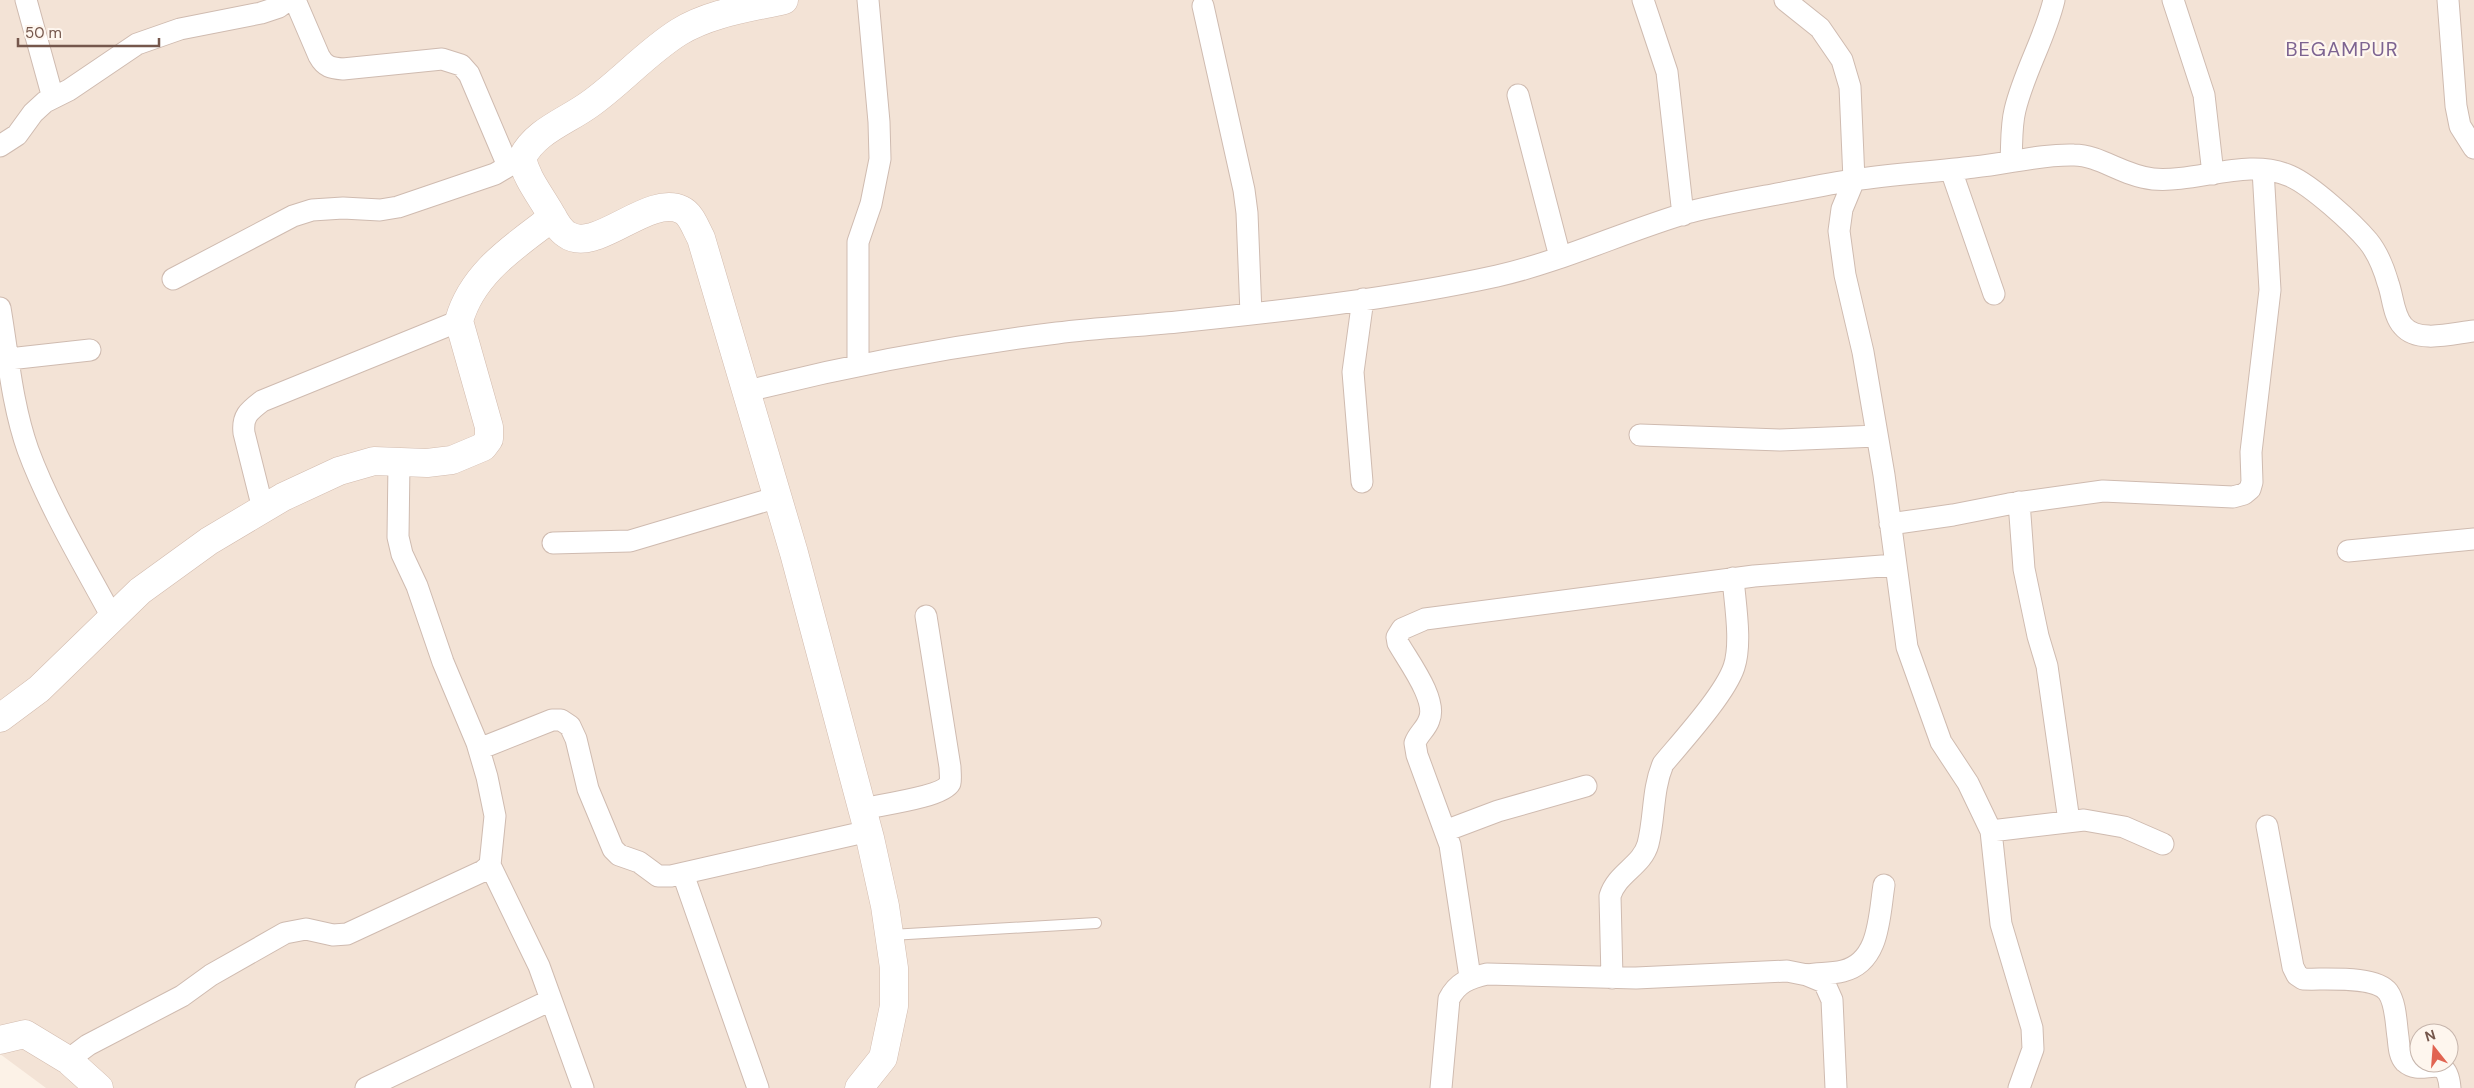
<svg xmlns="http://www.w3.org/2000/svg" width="2474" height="1088" font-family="'DM Sans',sans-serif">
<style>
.residential{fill:#f3e3d6;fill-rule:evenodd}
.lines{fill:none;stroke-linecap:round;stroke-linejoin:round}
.lane-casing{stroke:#cfbbb0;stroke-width:12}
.street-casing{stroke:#cfbbb0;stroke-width:23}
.secondary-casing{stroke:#d2bbae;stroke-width:29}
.lane{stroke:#fff;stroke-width:10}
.street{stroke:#fff;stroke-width:21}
.secondary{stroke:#fff;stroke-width:28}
.labels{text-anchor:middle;stroke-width:4.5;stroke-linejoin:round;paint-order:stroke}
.quarter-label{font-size:20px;letter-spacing:1px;fill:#7d6491;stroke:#fef6ee}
</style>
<rect width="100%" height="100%" fill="#fcf2e7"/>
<path class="residential" d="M0,0H2474V1088H46L0,1054ZM2419,1033H2449V1063H2419Z"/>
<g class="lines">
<defs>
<path id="lane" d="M891,935L1096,923"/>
<path id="street" d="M26,0L53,98
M295,0L319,56C325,67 331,68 343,69L442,59L461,65L469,74L508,166
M1643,0L1667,72L1683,215
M1785,0L1820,28L1842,60L1850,87L1854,180L1842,209L1839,231L1845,275L1863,352L1884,475L1907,647L1941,742L1968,783L1991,831L2001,924L2032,1028L2033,1049L2019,1088
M2173,0L2204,95L2213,174
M2448,0L2456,106L2460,126L2474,148
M1203,6L1244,190L1247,213L1251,314
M1518,95L1560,257
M0,146L17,135L33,113L45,102L69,90L137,44L180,29L261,13L279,7L288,0
M2011,160C2012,144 2011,126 2015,110C2024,72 2045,38 2054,0
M1951,170L1994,294
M173,279L293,216L312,210L343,208L380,210L398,207L495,174L522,158
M0,308C8,355 12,405 28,450C49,507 83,563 112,617
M9,359L90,350
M858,364V242L871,204L880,159L879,122L868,0
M748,391C850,365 952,346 1057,333C1096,328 1137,326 1177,322C1284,311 1392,299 1497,276C1563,261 1625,231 1690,212C1717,205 1745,200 1772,195C1799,190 1826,184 1854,180C1893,174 1934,172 1974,167C2007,164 2040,154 2074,155C2100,155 2123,176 2153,179C2197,183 2248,157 2290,176C2311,185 2353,223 2368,241C2377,252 2384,269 2388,283C2393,296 2393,315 2403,326C2418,344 2454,333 2474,331
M1640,435L1780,440L1877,436
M1362,482L1353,372L1363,299
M2019,502L2024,569L2038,636L2047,666L2069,821
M263,509L244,433C242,416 249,411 262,401L459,321
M1890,524L1953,515L2009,504L2103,491L2233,497L2244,494L2250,489L2252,482L2251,452L2270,290L2263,170
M553,543L630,541L778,497
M2348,551L2474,539
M479,749L552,720H561L570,726L576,739L588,789L613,849L619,855L639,862L658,876H671L869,831
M863,809C879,805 943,797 950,783C951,779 950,771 950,767L926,616
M2267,826L2293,967L2297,975L2303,979C2324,980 2375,975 2388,992C2396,1003 2396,1024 2398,1037C2399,1045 2399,1056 2405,1062C2423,1078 2447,1049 2450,1088
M1445,831L1498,811L1586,786
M1991,831L2084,820L2124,827L2163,844
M490,865L539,966L583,1088
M683,874L758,1088
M1807,975C1819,973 1831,974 1843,971C1880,962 1879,916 1884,885
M1470,977L1450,845L1417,755L1415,743C1418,734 1426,729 1429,720C1438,700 1408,661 1398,643L1397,637L1402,629L1425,619L1754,576L1895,565
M1612,978L1610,896C1617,873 1642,866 1648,844C1655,817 1652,790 1663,764C1683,740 1725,694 1734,667C1742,643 1735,604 1733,578
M68,1060L88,1045L182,996L211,975L285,933L306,929L333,935L347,934L483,871L490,865L495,816L487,777L477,743L443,662L417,586L402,554L398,537L399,463
M366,1088L551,1000
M1441,1088L1449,999C1457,983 1469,978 1487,974L1636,978L1787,971L1807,975L1824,982L1832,1000L1836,1088"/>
<path id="secondary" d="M784,0C749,8 710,13 679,32C647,52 621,82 590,104C567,121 535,131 522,158C526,177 538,192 548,209C553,217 558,229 566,234C595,256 648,193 682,210C691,214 696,229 701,238L794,553L870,838L885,906L894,968V1006L883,1058L859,1088
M0,718L39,689L140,591L209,541L283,497L339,471L374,461L427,463L452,460L483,447L489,439V427L459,321C472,273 515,246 553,217
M0,1040L25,1034L68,1060L99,1088"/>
</defs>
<use href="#lane" class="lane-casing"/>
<use href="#street" class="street-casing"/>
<use href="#secondary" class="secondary-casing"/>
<use href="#lane" class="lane"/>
<use href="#street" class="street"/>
<use href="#secondary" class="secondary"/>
</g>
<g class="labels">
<g class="quarter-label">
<text x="2342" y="56">BEGAMPUR</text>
</g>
</g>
<g transform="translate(2434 1048) rotate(343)"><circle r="24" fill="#fef6ee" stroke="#c7b6ad"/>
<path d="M0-4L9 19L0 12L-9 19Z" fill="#e16451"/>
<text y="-8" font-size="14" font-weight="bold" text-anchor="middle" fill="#75574c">N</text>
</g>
<path d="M18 38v8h141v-8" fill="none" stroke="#75574c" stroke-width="2.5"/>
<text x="25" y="38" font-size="15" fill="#75574c" stroke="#fef6ee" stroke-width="4" paint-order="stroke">50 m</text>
</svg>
